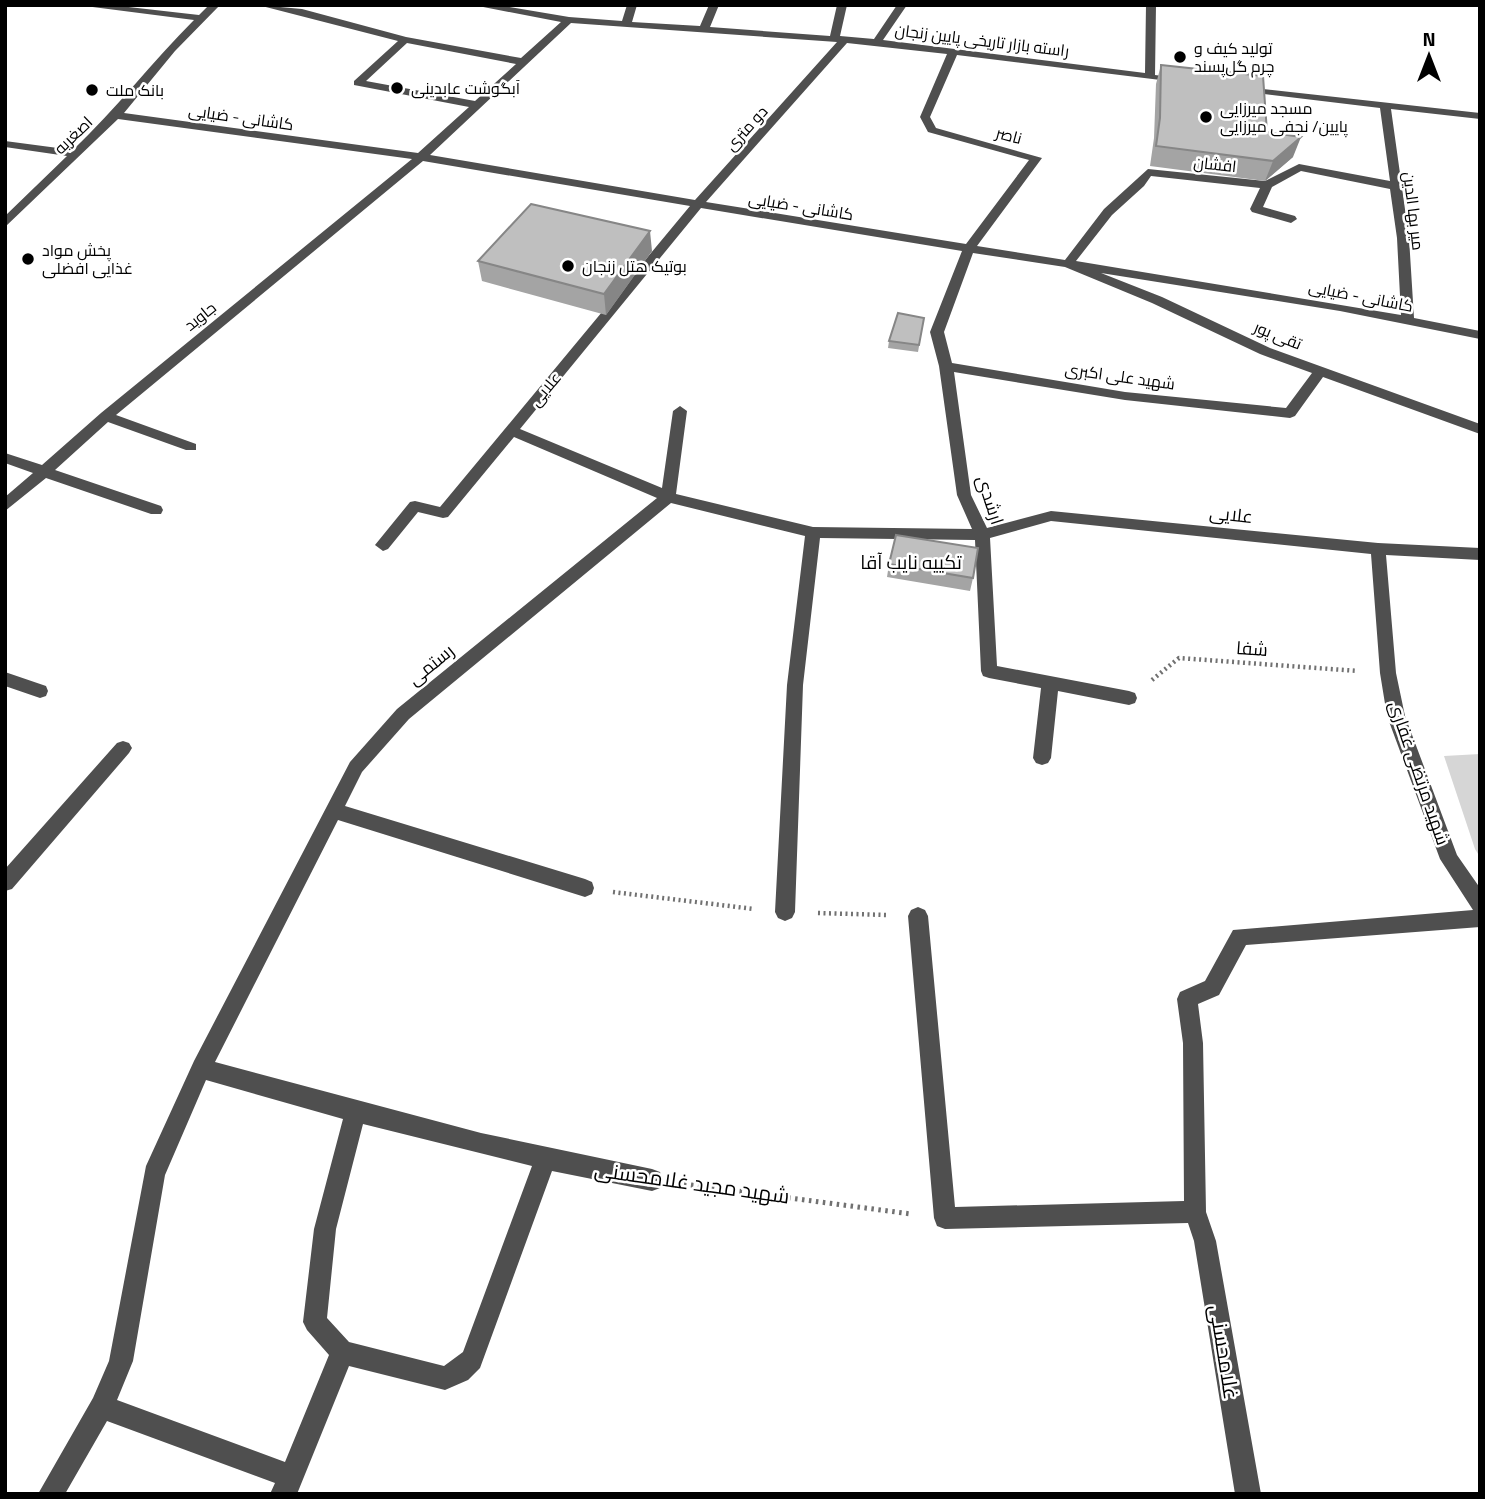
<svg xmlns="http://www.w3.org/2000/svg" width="1485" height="1499" font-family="'Titillium Web',Cairo,sans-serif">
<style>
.green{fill:#d6d6d6}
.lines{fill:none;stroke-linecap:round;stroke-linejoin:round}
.path-far1{stroke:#717171;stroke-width:4.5;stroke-dasharray:2 3.5;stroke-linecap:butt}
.path{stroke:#717171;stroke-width:5;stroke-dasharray:2.5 4.5;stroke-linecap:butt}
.minor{fill:#4f4f4f;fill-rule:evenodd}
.wall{fill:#a4a4a4}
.shaded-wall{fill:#868686}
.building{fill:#bfbfbf;stroke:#868686;stroke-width:2}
.poi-dot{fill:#000;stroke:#fff;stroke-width:2.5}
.labels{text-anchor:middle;stroke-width:5;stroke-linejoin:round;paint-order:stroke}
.far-street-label{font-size:16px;fill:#000;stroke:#fff}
.far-poi-label{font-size:16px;fill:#000;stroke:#fff;text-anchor:start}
.street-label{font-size:18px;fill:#000;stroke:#fff}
.neighbourhood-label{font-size:19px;fill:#000;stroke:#fff}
.near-street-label{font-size:21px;fill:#000;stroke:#fff}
</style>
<rect width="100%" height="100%" fill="#fff"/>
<path class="green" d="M1480,754V857L1475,849L1444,756Z"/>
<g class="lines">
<path class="path-far1" d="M1152,680L1179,658L1358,671
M613,892L754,909
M818,913L887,915"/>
<path class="path" d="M684,1184L911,1214"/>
<path class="minor" d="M77,5H111L199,15L209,5H220L175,51L124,113L418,153L469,107L354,85V81L398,41L258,5L302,9L406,37L521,58L561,22L473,5H497L569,17L622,21L627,5H637L632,22L700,26L709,5H719L710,27L830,36L837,5H847L840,36L874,39L897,5H907L883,40L1145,73L1146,5H1156L1155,75L1185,79V83L957,55L930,117L936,128L1042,158L977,246L1065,260L1104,209L1148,169L1265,181L1299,164L1390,181L1380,108L1240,91L1235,88L1236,86L1480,113V119L1391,109L1409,238L1414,318L1480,331V339L1340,311L1101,273L1162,297L1270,348L1480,424V434L1323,377L1295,416L1290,418L1125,400L954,372L971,495L987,528L1051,511L1378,543L1480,548V560L1386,555L1396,673L1405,716L1457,855L1480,888V927L1246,945L1219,995L1198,1004L1203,1043L1206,1212L1216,1241L1261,1494H1235L1194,1241L1188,1223L945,1229L937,1226L934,1218L908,916L911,910L918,907L925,910L928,916L955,1207L1184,1201L1183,1043L1177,999L1180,992L1205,981L1233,930L1473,910L1440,859L1387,716L1380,673L1371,554L1051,521L990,538L997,666L1129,691L1135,693L1137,698L1135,703L1129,705L1058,691L1051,758L1048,763L1042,765L1036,763L1033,758L1041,688L989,678L983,676L981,671L975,540L820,538L803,685L795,912L792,918L785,921L778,918L775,912L787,685L805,536L671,503L409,719L362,772L345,806L585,879L592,882L594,888L592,894L585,897L338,820L215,1062L481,1133L652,1169L660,1172L663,1180L660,1188L652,1191L552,1171L480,1368L468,1380L445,1390L349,1366L297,1494H270L275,1483L107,1421L65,1494H38L93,1398L109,1361L146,1166L194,1061L350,762L397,709L657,498L514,437L448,517L443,518L418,512L388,549L383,551L375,545L410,502L415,501L440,507L690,206L423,161L116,415L196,444V450H186L108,422L55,470L161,506L163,510L161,514H151L46,478L5,511V497L33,473L5,463V453L42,465L101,413L412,159L118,119L5,227V216L67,156L5,147V141L73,150C116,109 152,62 194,20ZM571,23L837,42L695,200L430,155ZM407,43L516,64L475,101L366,81ZM847,43L947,54L920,117L928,132L1029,160L966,244L706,202ZM1301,171L1390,189L1397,238L1401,315L1076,261L1112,215L1144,186L1151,176L1260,188L1250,209L1252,212L1291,223L1297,219L1295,216L1263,207L1272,187ZM701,208L962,251L930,332L939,366L957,495L972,529L813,527L676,494L687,411L680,406L673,411L662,488L520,429ZM973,253L1065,267L1152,303L1260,354L1312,373L1286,408L1125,392L952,363L944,332ZM206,1080L343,1119L314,1229L303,1322L307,1330L329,1355L285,1462L117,1400L133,1361L165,1175ZM363,1124L532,1166L463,1352L444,1366L349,1342L327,1318L336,1229Z
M5,672L46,686L48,691L46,696L40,698L5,686Z
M123,741L129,743L132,748L129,753L12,889L5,891V869L117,743Z"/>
</g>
<path class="wall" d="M1161,65L1267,132L1293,157L1265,181L1150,166L1154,138L1156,84Z
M652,251L606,315L482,281L478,261Z
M924,318L918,352L888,348L889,341Z
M889,564L973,578L970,591L887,577Z"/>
<path class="shaded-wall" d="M1301,137L1293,157L1265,181L1273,161Z
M650,231L652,251L606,315L604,294Z"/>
<path class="building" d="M1161,65L1263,76L1267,132L1301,137L1273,161L1156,146L1160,118Z
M531,204L650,231L604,294L478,261Z
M898,313L924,318L919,345L889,341Z
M896,535L978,548L973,578L889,564Z"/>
<g class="poi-dot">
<circle cx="1180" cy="57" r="7"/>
<circle cx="397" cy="88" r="7"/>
<circle cx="92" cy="90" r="7"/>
<circle cx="1206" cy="117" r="7"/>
<circle cx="28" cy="259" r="7"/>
<circle cx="568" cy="266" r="7"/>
</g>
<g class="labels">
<g class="far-street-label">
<text transform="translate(982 40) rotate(7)" y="6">راسته بازار تاریخی پایین زنجان</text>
<text transform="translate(241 117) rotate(8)" y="6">کاشانی - ضیایی</text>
<text transform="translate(746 128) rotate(-48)" y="6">دو متری</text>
<text transform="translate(73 135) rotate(-44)" y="6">اصغریه</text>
<text transform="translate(1009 135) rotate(15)" y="6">ناصر</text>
<text transform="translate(1215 164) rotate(6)" y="6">افشان</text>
<text transform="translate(801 206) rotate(9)" y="6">کاشانی - ضیایی</text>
<text transform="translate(1414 211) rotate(83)" y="6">میر بها الدین</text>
<text transform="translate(1361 296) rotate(11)" y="6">کاشانی - ضیایی</text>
<text transform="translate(200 316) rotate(-39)" y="6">جاوید</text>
<text transform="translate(1278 335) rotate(22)" y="6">تقی پور</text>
<text transform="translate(1120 376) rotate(8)" y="6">شهید علی اکبری</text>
<text transform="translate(545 389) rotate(-50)" y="6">علایی</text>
</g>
<g class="far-poi-label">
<text x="1194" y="54">تولید کیف و<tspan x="1194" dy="18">چرم گل‌پسند</tspan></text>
<text x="411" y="94">آبگوشت عابدینی</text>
<text x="106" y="96">بانک ملت</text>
<text x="1220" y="114">مسجد میرزایی<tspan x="1220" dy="18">پایین/ نجفی میرزایی</tspan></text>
<text x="42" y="256">پخش مواد<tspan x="42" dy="18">غذایی افضلی</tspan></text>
<text x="582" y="272">بوتیک هتل زنجان</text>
</g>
<g class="street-label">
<text transform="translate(990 500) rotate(72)" y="6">ارشدی</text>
<text transform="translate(1231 515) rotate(6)" y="6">علایی</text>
<text transform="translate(1252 649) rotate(4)" y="6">شفا</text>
<text transform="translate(431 665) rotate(-39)" y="6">رستمی</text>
<text transform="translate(1419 773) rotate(71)" y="6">شهید مرتضی غفاری</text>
</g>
<g class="neighbourhood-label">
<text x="911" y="569">تکییه نایب آقا</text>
</g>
<g class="near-street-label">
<text transform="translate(692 1183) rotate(8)" y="7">شهید مجید غلامحسنی</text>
<text transform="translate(1224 1352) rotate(81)" y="7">غلامحسنی</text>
</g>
</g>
<rect width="1485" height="1499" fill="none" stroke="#000000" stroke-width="14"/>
<g transform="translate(1429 56)" stroke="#ffffff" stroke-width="5" paint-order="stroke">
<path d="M0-5L12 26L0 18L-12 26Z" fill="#000000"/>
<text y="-10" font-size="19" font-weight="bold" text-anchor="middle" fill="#000000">N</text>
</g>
</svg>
